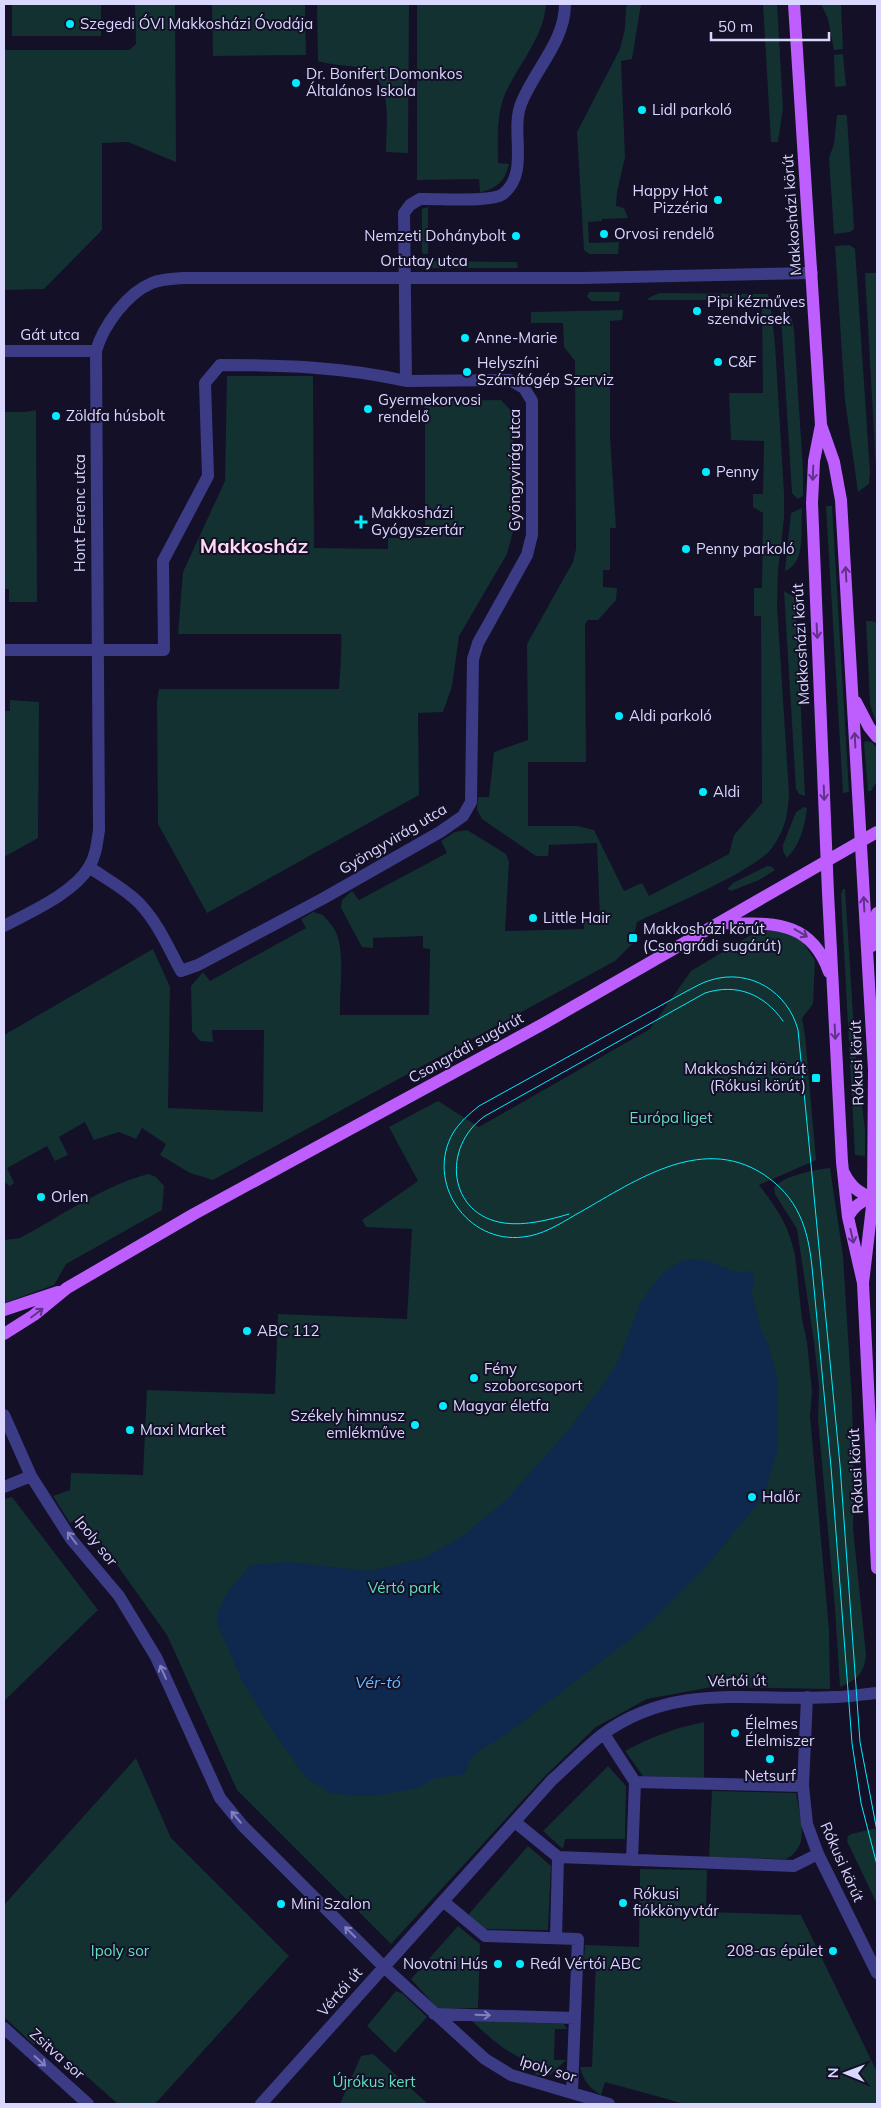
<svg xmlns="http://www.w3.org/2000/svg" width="881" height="2108" font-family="Mulish,sans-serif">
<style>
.green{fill:#133130}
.water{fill:#0f284d}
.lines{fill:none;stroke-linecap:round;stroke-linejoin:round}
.minor{stroke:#3c3b86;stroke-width:12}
.major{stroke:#be5efe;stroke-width:12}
.tram{stroke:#04ebfd;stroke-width:1}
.oneway{stroke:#603388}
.oneway2{stroke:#8381bc}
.poi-dot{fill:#04ebfd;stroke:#131028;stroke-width:2}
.labels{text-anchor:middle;stroke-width:4;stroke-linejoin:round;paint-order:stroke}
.poi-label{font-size:15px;fill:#dad7ff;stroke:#131028;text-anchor:start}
.street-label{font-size:15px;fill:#dad7ff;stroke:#131028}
.park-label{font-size:15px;fill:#62e0bd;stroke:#131028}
.water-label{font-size:16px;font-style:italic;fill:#65bbfe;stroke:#131028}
.district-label{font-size:20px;font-weight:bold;fill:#ffd9f2;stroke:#131028}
</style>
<rect width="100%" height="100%" fill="#131028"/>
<path class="green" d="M12,4H101V36H12Z
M135,4H175L176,162L128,142L102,143V230L44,289L4,290V50H129L136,44Z
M212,4H305L306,55L213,56Z
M317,4H409L408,153L386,152C386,122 395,73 356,67C343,65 331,65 318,61Z
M417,4H546C544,37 518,65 505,94C496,115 498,141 498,163L509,164C505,181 497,189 480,192L479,179L417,180Z
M630,4H641L632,59L621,61L625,157L617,192L616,206L624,208L628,218L602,219V221L588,222L589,243L619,242L618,254H589L584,250L577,132L620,49L625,29L626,6Z
M763,4H777L783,108L778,142H771Z
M821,4H841L843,49L834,50L828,19Z
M843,54L846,86L835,87L834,55Z
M837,115H846L847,117L854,229L850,232L834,234L829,158L834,144Z
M428,207V254H423L422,251V209Z
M850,245L855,249L870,472L869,484L858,492L845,400L835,246Z
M420,261L517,262L518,268H432Z
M865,273H877V498V486Z
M589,292H620L619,301H592L587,297Z
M660,293L768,294L769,297L765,300H647L650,297Z
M780,300L791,316L794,330L803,470V496L798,499L792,493Z
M762,307L771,310L775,344L784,493V518L778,570L777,606L789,793C788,814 785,830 772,848C755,871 667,907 637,922L632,944L615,961L213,1180L190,1173L160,1155L166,1144L142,1128L136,1139L119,1132L94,1140L85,1122L59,1137L68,1155L55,1161L47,1146L7,1168L14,1183L10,1186L4,1182V1035L153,949L170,987L168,1108L263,1112L264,1030H212L213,1042L200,1041L192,1031L191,986L203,972L210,981L306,928L301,919L313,912L323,915C327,920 332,925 335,930C346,952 339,990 340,1015H429L430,949L423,948V936L373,938V948L362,947L341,908L342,900L352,891L359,900L447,853L441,841L455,832L467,830L506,854L509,862L505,931L584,929V921L600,922L597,843L549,845L548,856H536L482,819L477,810L478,797H489L494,752L528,740L527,644L573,562L576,549L575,361L564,347L563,323H531V312L623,310L622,320L610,321V437L616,528H610V570H603V587L617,588L616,600L598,620H588L585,624L586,762H528V826H577L594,830L624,891L642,883L649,896L729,854L734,835L762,803L761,616H754V588H762L763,513L753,507V494H763L764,441L731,440L729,393H763Z
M227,376H313L314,548L388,549V538H425V401L501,400L513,413L514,528L507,554L459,636L452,686L443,712L418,713L419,795L207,913L158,824L157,702L159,689H339C340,671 342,652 341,634H178L183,572L225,481Z
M36,410L37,602H9V589H4V412H25Z
M826,506H832L849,792L843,793Z
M802,508C800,527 807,563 785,571L791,513Z
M784,591L794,597L796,605L805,796L799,794L796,789Z
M866,621H872L877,623V725L870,704Z
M10,700L39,702L38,838L4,857V711H10Z
M866,741L872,742L877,748V781L871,791H868L864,743Z
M804,807L807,808C805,826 800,845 787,858L783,851V845L796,812Z
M767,866L772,867L775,870L759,880L731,891L727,889L733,883Z
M843,889H845L856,1061L865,1129V1156L855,1155L841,894Z
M766,931H782L802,941L815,960L813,1004L802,1018L805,1035L816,1160L759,1185C778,1210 788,1224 795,1255L802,1319L807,1342L812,1391L810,1416L829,1630L830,1689L712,1687L647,1699L596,1727L545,1776L391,1944L237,1790L167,1635L82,1516L70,1523L53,1496L70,1490L71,1473L143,1475L147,1390L275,1394L278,1314L407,1319L412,1229L366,1227L362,1220L418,1181L389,1127L438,1101L479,1127L650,1029L691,971L751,935Z
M830,1168L843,1256L852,1400L854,1481L853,1528L866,1655C864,1674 857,1680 840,1687L835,1609L818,1419L819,1387L814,1342L797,1229L775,1194L774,1188C779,1177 817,1169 830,1168Z
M148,1174L156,1177L164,1186L162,1210L66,1264L54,1285L4,1303V1240L20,1238C61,1216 103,1186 148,1174Z
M12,1497L98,1610L4,1701V1499Z
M704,1722V1778L643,1776L625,1751C651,1737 675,1728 704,1722Z
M136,1758L171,1838L289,1956L155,2104H118L41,2036L34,2045L4,2017V1905Z
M608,1766L626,1786L625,1839H565L563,1849L543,1831Z
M712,1791L796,1793C799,1816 812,1846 786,1859L709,1857Z
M877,1828V1904L847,1841L848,1836L851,1834Z
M528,1846L551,1866L548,1930L484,1929L468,1915Z
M640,1869L707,1870L706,1912L801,1915L877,2072V2104H685L605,2082L601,2095C588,2087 584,2081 580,2067H592L596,1960H584L585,1945L639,1947Z
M458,1926L480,1944L478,2008L438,2009L411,1979Z
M396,1991L403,1994L427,2017L395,2053L367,2026Z
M471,2020L564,2024L567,2029H555L554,2060H566L550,2075H535L537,2063C511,2058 490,2038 471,2020Z
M373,2054L428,2104H340L361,2056Z"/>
<path class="water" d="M692,1259L708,1261L736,1272L749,1271L754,1275L752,1293L761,1330L768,1344L778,1381L777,1453L763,1497L706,1567L647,1626L511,1731L481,1750L470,1759L465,1774L435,1778L418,1788L375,1796H352L331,1793L306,1778L273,1731L243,1683L217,1623L218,1611L227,1593L251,1565L287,1562L370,1571L424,1558L463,1536L506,1500L565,1434L606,1381L618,1361L640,1304L650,1289L663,1273L681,1261Z"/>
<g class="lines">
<path class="minor" d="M4,351H96
M4,650H164L163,561L208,476L205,383L220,365C283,365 344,367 406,381
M89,867C106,879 126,889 140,904C158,923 169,949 181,971L198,965L324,898L440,832L463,816L471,802L473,659L478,643L527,555L532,535V401L524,388L510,380L406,381L404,213L410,205L420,199C438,198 491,203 503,194C530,173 510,132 521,104C534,70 565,42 565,4
M4,926C30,912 74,893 89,867C96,856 97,843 99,830L96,351C103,326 127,293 152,283C161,279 173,279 183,278H583L812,273
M4,1415L31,1476L71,1539L119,1596L156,1657L220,1798L243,1826L384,1967L485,2059L511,2075L609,2104
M4,1487L31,1476
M807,1697L803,1786L807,1824L818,1854L877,1973
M604,1734L635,1782L803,1786
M515,1822L558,1857L794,1866L818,1854
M632,1860L635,1782
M443,1901L485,1936L578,1939L572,2092
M556,1938L558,1857
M434,2014L575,2018
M4,2028L88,2104
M261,2104L552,1780C569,1765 585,1748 603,1734C676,1681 754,1702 836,1697C849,1697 863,1694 877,1693"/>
<path class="major" d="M794,4L821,425L814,461L812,503L828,893L842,1162L848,1217L863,1283
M821,425L834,462L841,500L874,1070L873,1198L863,1283L877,1568
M856,702L869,727L877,737
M720,923C768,924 810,917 829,972
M872,946L877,913
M844,1173C851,1187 859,1193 873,1198
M848,1217C854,1206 861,1201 873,1198
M4,1310L58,1292
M4,1334L34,1315L67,1288L194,1214L543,1024L877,832"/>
<path class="tram" d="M569,1214C549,1220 525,1226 504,1223C448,1215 441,1147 485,1116L705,993C737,983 764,994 783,1021
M877,1831L860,1742L840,1465L798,1030C788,992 750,968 711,980C703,982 695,987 687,991L479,1106C469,1114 460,1122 453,1133C425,1182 467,1244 523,1237C542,1235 558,1225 575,1215C631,1184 699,1133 763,1174C798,1197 808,1228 812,1267L831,1467L852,1743L861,1803L877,1865"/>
</g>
<defs><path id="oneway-shaft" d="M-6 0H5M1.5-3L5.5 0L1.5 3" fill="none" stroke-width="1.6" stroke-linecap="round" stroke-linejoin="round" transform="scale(1.25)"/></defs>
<g class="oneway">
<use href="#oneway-shaft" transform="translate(813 473) rotate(92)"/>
<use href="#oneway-shaft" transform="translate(846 574) rotate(-93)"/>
<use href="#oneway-shaft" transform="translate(817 631) rotate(87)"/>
<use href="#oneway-shaft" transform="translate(855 740) rotate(-93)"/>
<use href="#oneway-shaft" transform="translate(824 793) rotate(88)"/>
<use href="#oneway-shaft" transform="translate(864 904) rotate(-93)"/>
<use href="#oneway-shaft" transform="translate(801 933) rotate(31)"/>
<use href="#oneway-shaft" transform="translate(835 1032) rotate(87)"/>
<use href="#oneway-shaft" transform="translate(852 1236) rotate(77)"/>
<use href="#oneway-shaft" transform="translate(37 1313) rotate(-37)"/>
</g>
<g class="oneway2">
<use href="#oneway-shaft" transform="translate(72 1538) rotate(-127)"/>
<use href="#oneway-shaft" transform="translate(163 1672) rotate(-114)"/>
<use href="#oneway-shaft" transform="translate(236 1817) rotate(-130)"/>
<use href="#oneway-shaft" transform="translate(350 1932) rotate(-135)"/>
<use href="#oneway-shaft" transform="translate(483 2015) rotate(2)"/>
<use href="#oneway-shaft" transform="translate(40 2061) rotate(42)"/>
</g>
<g class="poi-dot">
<circle cx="70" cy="24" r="5"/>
<circle cx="296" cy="83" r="5"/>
<circle cx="642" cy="110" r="5"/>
<circle cx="718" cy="200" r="5"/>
<circle cx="604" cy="234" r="5"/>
<circle cx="516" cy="236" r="5"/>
<circle cx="697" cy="311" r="5"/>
<circle cx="465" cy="338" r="5"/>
<circle cx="718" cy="362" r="5"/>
<circle cx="467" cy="372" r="5"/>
<circle cx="368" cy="409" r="5"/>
<circle cx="56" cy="416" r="5"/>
<circle cx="706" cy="472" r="5"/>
<path d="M358.5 514.5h5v5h5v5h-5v5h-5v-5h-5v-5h5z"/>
<circle cx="686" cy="549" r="5"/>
<circle cx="619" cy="716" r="5"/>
<circle cx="703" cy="792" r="5"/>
<circle cx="533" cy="918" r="5"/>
<rect x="628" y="933" width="10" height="10" rx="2.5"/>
<rect x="811" y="1073" width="10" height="10" rx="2.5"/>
<circle cx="41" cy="1197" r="5"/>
<circle cx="247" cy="1331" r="5"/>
<circle cx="474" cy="1378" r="5"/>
<circle cx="443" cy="1406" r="5"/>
<circle cx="415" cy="1425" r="5"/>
<circle cx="130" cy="1430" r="5"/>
<circle cx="752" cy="1497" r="5"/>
<circle cx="735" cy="1733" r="5"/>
<circle cx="770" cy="1759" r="5"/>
<circle cx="623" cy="1903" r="5"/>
<circle cx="281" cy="1904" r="5"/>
<circle cx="833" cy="1951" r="5"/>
<circle cx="498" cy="1964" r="5"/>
<circle cx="520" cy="1964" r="5"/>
</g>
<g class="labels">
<g class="poi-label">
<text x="80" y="29">Szegedi ÓVI Makkosházi Óvodája</text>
<text x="306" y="79">Dr. Bonifert Domonkos<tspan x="306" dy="17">Általános Iskola</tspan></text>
<text x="652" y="115">Lidl parkoló</text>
<text x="708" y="196" text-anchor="end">Happy Hot<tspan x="708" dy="17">Pizzéria</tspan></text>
<text x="614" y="239">Orvosi rendelő</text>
<text x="506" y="241" text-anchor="end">Nemzeti Dohánybolt</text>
<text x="707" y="307">Pipi kézműves<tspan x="707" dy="17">szendvicsek</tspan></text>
<text x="475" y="343">Anne-Marie</text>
<text x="728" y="367">C&amp;F</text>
<text x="477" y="368">Helyszíni<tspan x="477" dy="17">Számítógép Szerviz</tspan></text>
<text x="378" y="405">Gyermekorvosi<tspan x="378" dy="17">rendelő</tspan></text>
<text x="66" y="421">Zöldfa húsbolt</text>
<text x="716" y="477">Penny</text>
<text x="371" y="518">Makkosházi<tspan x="371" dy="17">Gyógyszertár</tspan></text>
<text x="696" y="554">Penny parkoló</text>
<text x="629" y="721">Aldi parkoló</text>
<text x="713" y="797">Aldi</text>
<text x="543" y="923">Little Hair</text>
<text x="643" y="934">Makkosházi körút<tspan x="643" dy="17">(Csongrádi sugárút)</tspan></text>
<text x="806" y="1074" text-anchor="end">Makkosházi körút<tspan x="806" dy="17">(Rókusi körút)</tspan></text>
<text x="51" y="1202">Orlen</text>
<text x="257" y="1336">ABC 112</text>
<text x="484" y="1374">Fény<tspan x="484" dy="17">szoborcsoport</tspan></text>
<text x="453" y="1411">Magyar életfa</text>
<text x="405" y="1421" text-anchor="end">Székely himnusz<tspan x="405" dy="17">emlékműve</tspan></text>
<text x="140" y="1435">Maxi Market</text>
<text x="762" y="1502">Halőr</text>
<text x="745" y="1729">Élelmes<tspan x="745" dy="17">Élelmiszer</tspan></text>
<text x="770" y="1781" text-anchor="middle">Netsurf</text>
<text x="633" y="1899">Rókusi<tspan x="633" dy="17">fiókkönyvtár</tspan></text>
<text x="291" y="1909">Mini Szalon</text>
<text x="823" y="1956" text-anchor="end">208-as épület</text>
<text x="488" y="1969" text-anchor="end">Novotni Hús</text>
<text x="530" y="1969">Reál Vértói ABC</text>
</g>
<g class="street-label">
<text transform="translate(792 215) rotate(-94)" y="5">Makkosházi körút</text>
<text x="424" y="266">Ortutay utca</text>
<text x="50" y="340">Gát utca</text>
<text transform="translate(515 470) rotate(-90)" y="5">Gyöngyvirág utca</text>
<text transform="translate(80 513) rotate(-90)" y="5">Hont Ferenc utca</text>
<text transform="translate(801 644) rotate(-93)" y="5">Makkosházi körút</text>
<text transform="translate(393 839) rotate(-31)" y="5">Gyöngyvirág utca</text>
<text transform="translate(466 1048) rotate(-29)" y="5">Csongrádi sugárút</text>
<text transform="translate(857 1063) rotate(-92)" y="5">Rókusi körút</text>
<text transform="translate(856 1471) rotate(-93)" y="5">Rókusi körút</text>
<text transform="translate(96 1541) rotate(52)" y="5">Ipoly sor</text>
<text transform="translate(737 1681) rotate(-1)" y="5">Vértói út</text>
<text transform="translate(842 1862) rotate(66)" y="5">Rókusi körút</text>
<text transform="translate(340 1992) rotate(-49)" y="5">Vértói út</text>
<text transform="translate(57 2054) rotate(42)" y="5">Zsitva sor</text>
<text transform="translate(548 2069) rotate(17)" y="5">Ipoly sor</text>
</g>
<g class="park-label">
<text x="671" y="1123">Európa liget</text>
<text x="404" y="1593">Vértó park</text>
<text x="120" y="1956">Ipoly sor</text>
<text x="374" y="2087">Újrókus kert</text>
</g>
<g class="water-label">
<text x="378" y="1688">Vér-tó</text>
</g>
<g class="district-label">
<text x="254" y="553">Makkosház</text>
</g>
</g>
<rect width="881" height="2108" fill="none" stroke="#dad7ff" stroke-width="10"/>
<g transform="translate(846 2073) rotate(271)" stroke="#131028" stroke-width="4" paint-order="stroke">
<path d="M0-4L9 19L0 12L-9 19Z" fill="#dad7ff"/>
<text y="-8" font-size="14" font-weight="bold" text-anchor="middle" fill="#dad7ff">N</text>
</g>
<path d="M711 32v8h118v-8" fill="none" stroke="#dad7ff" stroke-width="2.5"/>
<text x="718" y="32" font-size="15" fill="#dad7ff" stroke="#131028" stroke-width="4" paint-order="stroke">50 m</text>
</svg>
